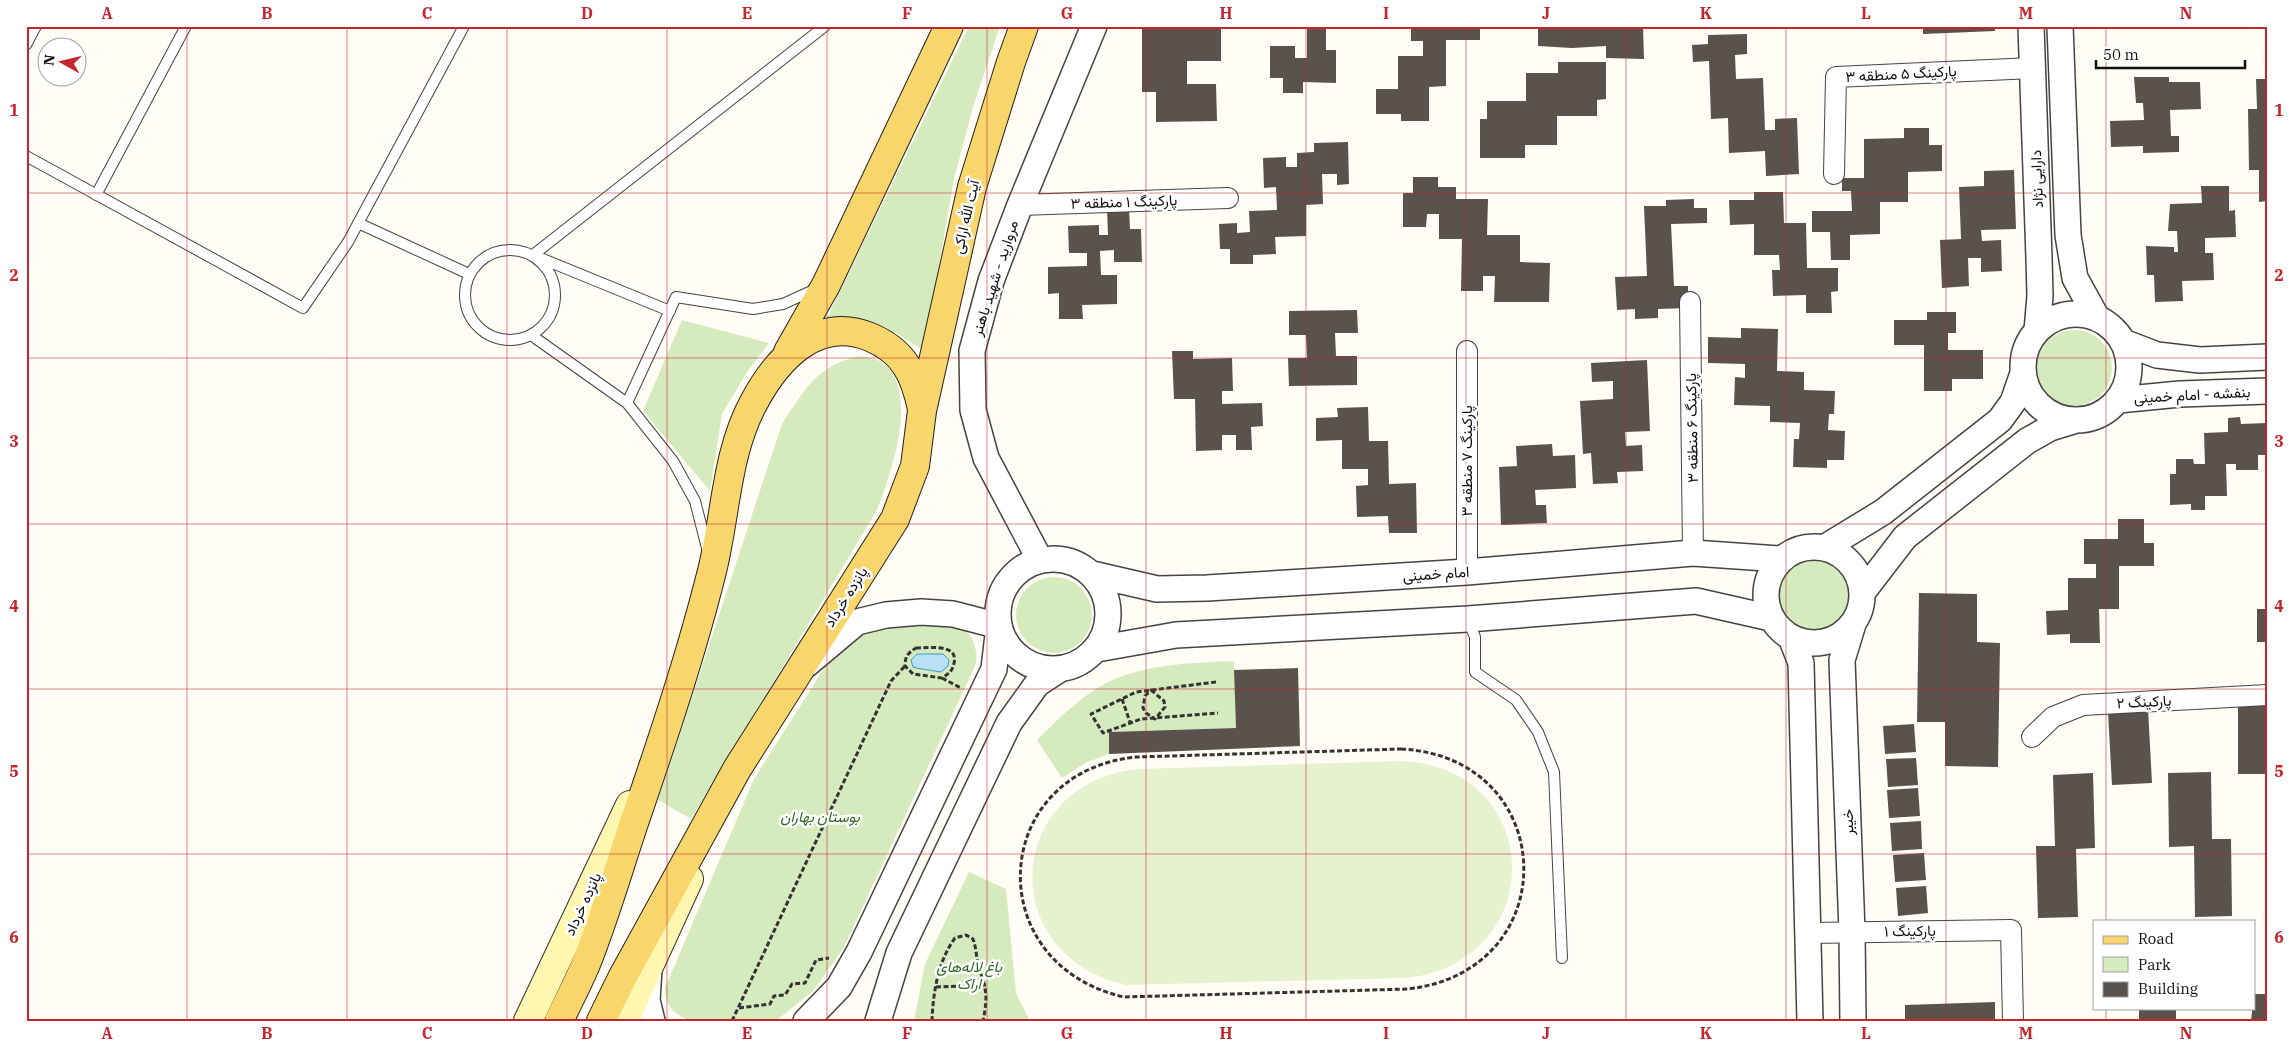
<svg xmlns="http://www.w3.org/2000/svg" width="2293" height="1047" font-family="'IBM Plex Serif',Vazirmatn,serif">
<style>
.green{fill:#d5ebbd}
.pitch{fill:#e6f2cf}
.water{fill:#b9e0f7;stroke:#3f96cf}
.building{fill:#5a524d}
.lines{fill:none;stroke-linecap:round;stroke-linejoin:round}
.service-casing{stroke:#444;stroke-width:12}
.minor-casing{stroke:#444;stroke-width:22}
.tertiary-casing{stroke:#444;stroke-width:28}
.secondary-casing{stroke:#333;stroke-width:30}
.primary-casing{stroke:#222;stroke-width:30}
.path{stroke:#333;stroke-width:3;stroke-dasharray:5 2.5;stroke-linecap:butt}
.service{stroke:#fff;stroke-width:10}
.minor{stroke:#fff;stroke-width:20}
.tertiary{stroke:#fff;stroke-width:25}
.secondary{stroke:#fff6b0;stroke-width:28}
.primary{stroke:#f9d66b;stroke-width:28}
.grid{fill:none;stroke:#c4262e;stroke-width:1;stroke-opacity:0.55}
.labels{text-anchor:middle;stroke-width:5;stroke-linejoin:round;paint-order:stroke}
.street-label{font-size:15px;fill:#111;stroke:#fff}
.park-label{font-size:15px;font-style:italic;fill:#2f6b1f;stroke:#fff}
.neatline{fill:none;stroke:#c4262e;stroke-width:2}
.grid-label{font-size:16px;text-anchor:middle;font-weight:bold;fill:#c4262e}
</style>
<rect width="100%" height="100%" fill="#fffdf5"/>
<path class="green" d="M969,26H1000L973,107L954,179L924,351C885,325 874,316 825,322Z
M682,320L769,343L747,372L722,414L710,491L643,411Z
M2036 368a38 38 0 1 1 76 0a38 38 0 1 1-76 0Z
M861,356C868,358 878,359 883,363C920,393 891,473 877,510L691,819L658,800L782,424C805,389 817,365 861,356Z
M1779 595a36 36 0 1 1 72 0a36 36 0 1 1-72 0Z
M1016 615a38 38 0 1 1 76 0a38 38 0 1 1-76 0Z
M948,615C968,632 978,637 976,664L843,949L813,991L777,1020L690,1021C673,1013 666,1007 665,988L754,779L842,640L866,623Z
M1234,661L1236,728L1109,732V754L1085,763L1062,778L1037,740C1056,721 1076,701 1099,687C1138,664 1189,663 1234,661Z
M969,872L1006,889L1016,993L1030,1021H914L925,964Z"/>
<path class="pitch" d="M1401,761C1545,767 1551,960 1407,978L1126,985C995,956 1004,784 1137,769Z"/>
<path class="water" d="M917,654H943L949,660L948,666L941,672L916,668L913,667L911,660Z"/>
<path class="building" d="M1174,26H1221V61H1187V84H1216L1217,121L1156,122V92H1142V29H1174Z
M1307,26H1326V50H1336V83L1303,82V93H1283V78H1270V46H1295V58H1307Z
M1411,26H1480V40H1446V86L1429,87V121H1401V114H1376V89H1398V56H1423V41H1411Z
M1538,26H1643L1644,59L1606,58V46L1572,48L1538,46Z
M1923,26H1995V31L1923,34Z
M1747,34V54L1735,55L1736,79L1763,78L1765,130H1775V119L1797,118L1799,174L1766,176L1765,151L1729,153L1728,118L1711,119L1709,61L1693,62L1692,45L1708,44V35Z
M1558,62H1606V99L1597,100V116H1557V145H1525V158H1480V119H1487V101H1526V73H1558Z
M2134,77H2169V82H2200L2201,109L2170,110L2171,136H2179V152L2143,153V146L2111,147L2110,121L2144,120L2143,103H2136Z
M2256,79H2267V201L2259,202V170H2249L2248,109H2257Z
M1904,128H1929V145H1942V171L1908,172V202H1880V234L1850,235V260H1831L1830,232H1812V211H1852L1851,191H1842V178H1864V139L1904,138Z
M1348,142L1349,184L1337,185V174H1322L1323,204L1306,205V236L1275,237L1276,254L1253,255V264H1230V249H1220L1219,224L1237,223V233L1250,232L1249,211L1277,210L1276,187L1264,188L1263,158L1286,157V167H1297V153L1314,152V143Z
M2014,170L2016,229L1981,230L1982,241L2001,240L2002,271L1981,272V258H1968L1969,286L1942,288L1940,240L1961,239L1959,187L1984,186V171Z
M1413,177H1438V187H1456V199H1488L1487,235H1520V262L1550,263L1549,302H1494L1495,276H1483V291H1461L1462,239H1439V214H1427L1426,227H1403V193H1413Z
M2201,186H2229V211L2235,210L2236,237L2205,238V253H2213L2214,280L2182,281L2183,301L2155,302L2154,275H2147L2146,246L2174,247V252H2178L2177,231H2168L2170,204L2202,203Z
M1754,192H1783L1784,223H1806L1807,268H1838V291L1831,292L1832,313H1806V295L1773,296L1772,270H1780L1779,255H1754V224L1730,225L1729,200H1754Z
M1694,199V208H1707V223L1671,224L1674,286H1688V308L1658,309V318L1635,319V309L1617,310L1615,277L1647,276L1644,206H1666V200Z
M1129,208L1130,229H1141L1142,262H1114V250L1100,251L1101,275H1117V304L1082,305L1083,319H1059V293L1048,294V267L1087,266V253H1069L1068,226L1099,225V235H1108L1107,209Z
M1357,310L1358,333H1335L1336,356H1357V385L1289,386L1288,358H1307L1306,335H1289V311Z
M1927,312H1956V333H1948V350H1983V379H1952V391H1924V345H1894V320H1927Z
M1741,328L1778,329L1777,371L1804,372V390L1835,391L1834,414H1829L1828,430L1845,431L1844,460H1827V468L1793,467L1794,439H1799L1800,423L1770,422V406L1734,405L1735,377L1745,378V364L1708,363V337L1741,338Z
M1172,351H1193V359L1232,358L1233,391H1222V404L1262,403L1263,426L1251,427L1252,450H1236V435H1222V450L1196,451L1195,399H1174Z
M1647,360L1650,431L1625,432L1626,446L1642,445L1643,471L1617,472L1618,483L1593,484L1591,453L1583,454L1580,401L1613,399V381L1592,382L1591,363Z
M1368,407L1369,441H1388L1389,484L1416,483L1417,533H1389L1388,516L1357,517L1356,486L1368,485V469H1342V440L1316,441V418L1338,417L1337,408Z
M2240,417L2241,424L2266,423V455H2258V470H2236V464H2226L2227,496H2205V510H2191V504L2170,505V474H2176V459H2193L2194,464H2205L2204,433L2228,432V418Z
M1552,444L1553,456L1575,455L1576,488L1535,490L1536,505H1546L1547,523L1501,525L1499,467L1517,466L1516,446Z
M2118,519H2144V543H2154V566H2119V609H2099L2100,643H2070V634L2047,635L2046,611L2068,610V578H2096V564H2084V539H2118Z
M1919,593L1977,594V642L2000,643L1998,767L1945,766V722H1917Z
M2257,609H2267V642H2257Z
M1298,668L1300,746L1109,754V732L1236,728L1234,670Z
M2267,700V774H2238V701Z
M2148,709L2152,783L2112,785L2108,712Z
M1914,724L1916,752L1885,754L1883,726Z
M1916,758L1918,785L1888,787L1886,759Z
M2211,772L2212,839H2231L2232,916L2195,917L2194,846L2169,847L2168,773Z
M2093,773L2095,848L2076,849L2078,917L2038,918L2036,846H2055L2053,775Z
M1918,788L1920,816L1889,818L1887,790Z
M1921,821L1922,849L1892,851L1890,823Z
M1924,853L1926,880L1895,882L1893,855Z
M1926,886L1928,913L1898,916L1896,888Z
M2254,994H2267V1021H2251Z
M1995,1002V1021H1905V1005Z
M2139,1008H2176V1021H2139Z"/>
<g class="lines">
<defs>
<path id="service" d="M26,45L36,26
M26,156L303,308L348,242L464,26
M96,195L186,26
M358,223L469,274
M465 295a45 45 0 1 1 90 0a45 45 0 1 1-90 0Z
M670,311L533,255L825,26
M531,335L627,403
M708,552L695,501L673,461L627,403L676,297L753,309L783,304L816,289
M1468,620L1475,637V672L1516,700L1538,732L1554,772L1562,958"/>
<path id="minor" d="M1834,174L1836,77L2033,68
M1020,205L1228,198
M1690,302L1693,553
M1467,572V351
M2032,737L2053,717L2083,705L2267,695
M1809,933L2011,930L2013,1021"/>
<path id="tertiary" d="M2031,26L2039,258L2040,296L2037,331
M2060,26L2068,235L2075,278L2097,318
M2023 367a53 53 0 1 1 106 0a53 53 0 1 1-106 0Z
M2123,342L2157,355L2200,360L2267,357
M2118,400L2180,394L2267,391
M1766 595a48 48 0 1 1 96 0a48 48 0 1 1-96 0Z
M1824,548L1883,512L2000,420L2013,402L2023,373
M998 614a55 55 0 1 1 110 0a55 55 0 1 1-110 0Z
M1040,560L986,458L973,410L972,351L991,281L1020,205L1094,26
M1092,574L1157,589L1207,588L1467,572L1693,553L1781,559
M1862,593L1905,537L2027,441L2050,428L2076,420
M1792,640L1801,663L1810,1021
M1097,649L1176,635L1468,619L1696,601L1771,618
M649,969L647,1000L652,1021
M806,1021L839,987L859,952L994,669L999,626L953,614L921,612L886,615L857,622L807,664
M878,1021L899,953L1009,723L1037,684L1060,669
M1853,1021L1852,932L1842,660L1853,624"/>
<path id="secondary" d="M528,1021L630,805
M624,1021L689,879"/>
<path id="primary" d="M788,352L826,285L949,26
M559,1021C568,1002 578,983 586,964C605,917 619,867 635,820C663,738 691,655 712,571C726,515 726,453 754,402C777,359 817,315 870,337C904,351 915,375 922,409
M601,1021L622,978L737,769L895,519L915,466L922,411L972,187L1011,62L1024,26"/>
</defs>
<use href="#service" class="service-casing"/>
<use href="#minor" class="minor-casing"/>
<use href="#tertiary" class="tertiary-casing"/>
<use href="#secondary" class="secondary-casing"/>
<use href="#primary" class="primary-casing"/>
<path class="path" d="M916,648C927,648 959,643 954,663C953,671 948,674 942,678L913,674L905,666C905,656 908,653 916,648Z
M942,678L961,688
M1216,682L1136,692L1091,714L1103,733L1141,719L1218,713
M1151,690L1164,701L1165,707L1155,719L1146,713L1143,708L1145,696Z
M1122,699L1130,722
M1401,749C1560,757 1567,971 1408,989L1124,997C979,964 989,772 1136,757Z
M936,987L986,985
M739,1008L770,1004L774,996L785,995L792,984L805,983L816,960L829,958
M732,1021L891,681L905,666
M932,1021C933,993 938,961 955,938L966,935L973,939C976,947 976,955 978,963C985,989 989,992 983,1021"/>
<use href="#service" class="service"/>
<use href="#minor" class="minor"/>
<use href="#tertiary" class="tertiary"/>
<use href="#secondary" class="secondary"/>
<use href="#primary" class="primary"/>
</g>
<path class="grid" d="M187,26V1021M347,26V1021M507,26V1021M667,26V1021M827,26V1021M987,26V1021M1146,26V1021M1306,26V1021M1466,26V1021M1626,26V1021M1786,26V1021M1946,26V1021M2106,26V921M26,193H2267M26,358H2267M26,524H2267M26,689H2267M26,854H2267M2106,1008V1021"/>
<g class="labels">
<g class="street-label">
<text transform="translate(1901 74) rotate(-3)" y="5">پارکینگ ۵ منطقه ۳</text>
<text transform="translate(2037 179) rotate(-92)" y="5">دارایی نژاد</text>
<text transform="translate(1124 202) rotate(-2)" y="5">پارکینگ ۱ منطقه ۳</text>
<text transform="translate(966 217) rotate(-77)" y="5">آیت الله اراکی</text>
<text transform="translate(995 278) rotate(-72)" y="5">مروارید - شهید باهنر</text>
<text transform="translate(2192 395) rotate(-3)" y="5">بنفشه - امام خمینی</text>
<text transform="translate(1692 428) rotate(-91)" y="5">پارکینگ ۶ منطقه ۳</text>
<text transform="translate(1467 461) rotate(-90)" y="5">پارکینگ ۷ منطقه ۳</text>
<text transform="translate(1436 574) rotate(-4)" y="5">امام خمینی</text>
<text transform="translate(846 597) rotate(-58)" y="5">پانزده خرداد</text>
<text transform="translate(2144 702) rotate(-3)" y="5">پارکینگ ۲</text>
<text transform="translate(1848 822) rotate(-92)" y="5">خیبر</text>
<text transform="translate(583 904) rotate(-65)" y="5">پانزده خرداد</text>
<text transform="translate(1910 931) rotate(-1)" y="5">پارکینگ ۱</text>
</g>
<g class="park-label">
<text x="820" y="822">بوستان بهاران</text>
<text x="969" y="972">باغ لاله‌های<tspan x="969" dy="17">اراک</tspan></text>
</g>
</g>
<rect width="2293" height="1047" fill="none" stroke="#ffffff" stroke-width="55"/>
<rect x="2093" y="920" width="162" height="90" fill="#ffffff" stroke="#a0a0a0"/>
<rect x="2103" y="936" width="25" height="8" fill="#f9d66b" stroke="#a0a0a0"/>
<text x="2138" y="944" font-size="15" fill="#111111">Road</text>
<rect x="2103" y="957" width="25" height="15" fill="#d5ebbd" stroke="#a0a0a0"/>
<text x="2138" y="970" font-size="15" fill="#111111">Park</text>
<rect x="2103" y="982" width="25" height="15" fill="#5a524d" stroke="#a0a0a0"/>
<text x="2138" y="994" font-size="15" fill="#111111">Building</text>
<g transform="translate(62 62) rotate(278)"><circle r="24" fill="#ffffff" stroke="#a0a0a0"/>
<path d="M0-4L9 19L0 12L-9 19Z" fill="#c4262e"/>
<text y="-8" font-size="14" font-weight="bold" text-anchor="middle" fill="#111111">N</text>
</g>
<path d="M2096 60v8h149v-8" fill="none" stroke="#111111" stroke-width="2.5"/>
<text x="2103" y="60" font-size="15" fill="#111111" stroke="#ffffff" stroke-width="4" paint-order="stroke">50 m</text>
<rect x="28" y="28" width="2238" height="992" class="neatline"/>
<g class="grid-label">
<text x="107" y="19">A</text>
<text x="267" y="19">B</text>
<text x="427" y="19">C</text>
<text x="587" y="19">D</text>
<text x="747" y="19">E</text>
<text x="907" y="19">F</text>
<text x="1067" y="19">G</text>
<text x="1226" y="19">H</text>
<text x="1386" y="19">I</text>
<text x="1546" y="19">J</text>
<text x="1706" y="19">K</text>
<text x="1866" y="19">L</text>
<text x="2026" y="19">M</text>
<text x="2186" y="19">N</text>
<text x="14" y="116">1</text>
<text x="2279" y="116">1</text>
<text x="14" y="281">2</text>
<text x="2279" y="281">2</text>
<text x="14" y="447">3</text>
<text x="2279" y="447">3</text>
<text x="14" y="612">4</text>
<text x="2279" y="612">4</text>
<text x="14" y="777">5</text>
<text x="2279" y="777">5</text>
<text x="14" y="943">6</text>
<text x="2279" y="943">6</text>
<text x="107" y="1039">A</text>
<text x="267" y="1039">B</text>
<text x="427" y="1039">C</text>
<text x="587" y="1039">D</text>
<text x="747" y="1039">E</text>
<text x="907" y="1039">F</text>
<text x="1067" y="1039">G</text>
<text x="1226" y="1039">H</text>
<text x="1386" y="1039">I</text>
<text x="1546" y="1039">J</text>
<text x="1706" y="1039">K</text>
<text x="1866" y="1039">L</text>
<text x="2026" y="1039">M</text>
<text x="2186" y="1039">N</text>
</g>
</svg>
